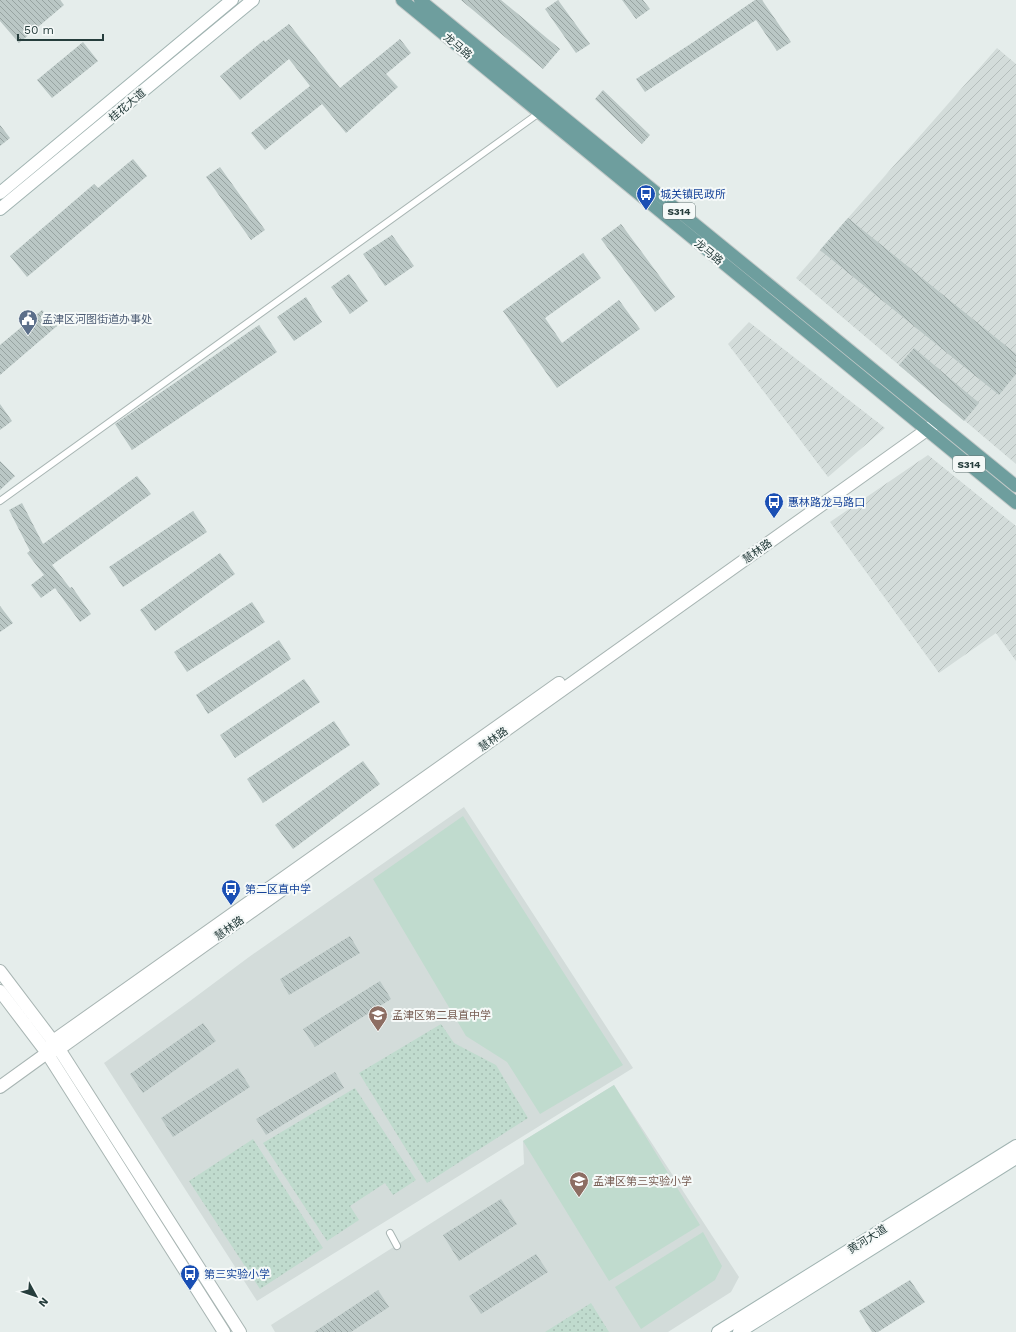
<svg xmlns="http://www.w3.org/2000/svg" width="1016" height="1332" font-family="'Work Sans','Noto Sans SC',sans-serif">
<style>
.built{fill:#d3dcda}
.industrial{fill:url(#industrial-furrows)}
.grass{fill:url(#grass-dots)}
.garden{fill:#c0dbce}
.building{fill:url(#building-back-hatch)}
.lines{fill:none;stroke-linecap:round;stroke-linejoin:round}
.service-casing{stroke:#a8b5b3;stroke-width:8}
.minor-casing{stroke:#a8b5b3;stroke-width:14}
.tertiary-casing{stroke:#a8b5b3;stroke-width:14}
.secondary-casing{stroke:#a1b4b2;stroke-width:14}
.primary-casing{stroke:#c2c9c8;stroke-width:14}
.service{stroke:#fff;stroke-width:6}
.minor{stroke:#fff;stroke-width:12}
.tertiary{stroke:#fff;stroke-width:12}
.secondary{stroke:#fff;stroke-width:12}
.primary{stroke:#6e9e9e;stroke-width:12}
.labels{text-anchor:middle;stroke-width:4;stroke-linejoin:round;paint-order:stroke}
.shield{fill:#f5f9f8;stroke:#647574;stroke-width:1}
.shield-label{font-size:10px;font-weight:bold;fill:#263d3c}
.street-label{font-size:11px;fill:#263d3c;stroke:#f5f9f8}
.transit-label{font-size:11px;fill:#164399;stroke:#f5f9f8;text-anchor:start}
.service-label{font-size:11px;fill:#4e5e75;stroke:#f5f9f8;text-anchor:start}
.education-label{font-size:11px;fill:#785e54;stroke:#f5f9f8;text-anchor:start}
</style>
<defs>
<pattern id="industrial-furrows" width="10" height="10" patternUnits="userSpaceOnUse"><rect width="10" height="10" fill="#d3dcda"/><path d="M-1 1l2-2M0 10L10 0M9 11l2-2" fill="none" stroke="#b5bebc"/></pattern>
<pattern id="grass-dots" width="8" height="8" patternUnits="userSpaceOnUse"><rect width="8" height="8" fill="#c0dbce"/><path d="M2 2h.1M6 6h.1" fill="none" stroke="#a5bdb2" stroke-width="1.8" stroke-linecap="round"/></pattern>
<pattern id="building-back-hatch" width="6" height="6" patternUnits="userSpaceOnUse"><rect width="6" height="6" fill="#bac7c5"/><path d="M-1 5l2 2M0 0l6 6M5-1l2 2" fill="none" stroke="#97a3a1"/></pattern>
</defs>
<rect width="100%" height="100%" fill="#e5edeb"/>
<path class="built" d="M464,807L633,1068L257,1301L104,1063L190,1001L249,957Z
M614,1085L739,1277L731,1292L668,1332H275L271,1325L524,1164L523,1141Z"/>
<path class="industrial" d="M997,48L1016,64V464L796,278L848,218Z
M749,322L885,428L828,477L728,344Z
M928,455L1016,526V661L996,633L939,673L830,522Z"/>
<path class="grass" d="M441,1024L454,1043L496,1065L528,1118L427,1183L359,1073Z
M355,1088L416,1180L393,1195L385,1183L350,1206L359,1220L327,1241L263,1143Z
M253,1139L323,1248L260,1289L189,1181Z
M591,1303L609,1332H545Z"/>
<path class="garden" d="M463,816L623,1065L540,1114L507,1062L466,1036L373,879Z
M614,1085L700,1225L609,1281L523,1141Z
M703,1232L722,1266L715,1280L641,1329L615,1287Z"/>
<path class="building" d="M0,0H60L64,5L19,43L0,21Z
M461,0H501L560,49L543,69Z
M558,0L590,44L576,53L545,9Z
M622,0H643L650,9L636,19Z
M755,0H762L791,42L777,51L756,20L645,92L636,79L692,43Z
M289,24L340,88L400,39L411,53L386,74L398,87L346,133L322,104L265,150L251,133L310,86L289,59L240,100L220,76L264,40L265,42Z
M83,42L98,61L52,98L37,80Z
M603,90L650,135L642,144L595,99Z
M0,125L10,138L0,146Z
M133,159L147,176L27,277L10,256L94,184L98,188Z
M220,167L265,230L251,240L206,177Z
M848,218L1016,354V374L999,395L820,250Z
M621,224L675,297L655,312L601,239Z
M392,235L414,266L385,286L363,254Z
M583,253L601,278L545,318L562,343L619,300L640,329L557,388L503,311Z
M349,274L368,301L350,314L331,287Z
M306,297L322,322L294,341L277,317Z
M42,310L57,326L0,375V345Z
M259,325L277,352L132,450L115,424Z
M914,348L979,403L964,421L899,365Z
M0,404L12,421L0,430Z
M0,461L15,476L0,490Z
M137,476L151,494L52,565L70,588L72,587L91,614L80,622L55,588L41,598L31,585L44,575L27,553L30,551L9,510L22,503L43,544Z
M193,511L207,532L123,587L109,567Z
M220,553L235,574L155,631L140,610Z
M252,602L265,622L187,672L174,652Z
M0,606L13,623L0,632Z
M279,640L291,659L208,714L196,695Z
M304,679L320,702L235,758L220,735Z
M334,721L350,745L263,803L247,779Z
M363,761L380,784L293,849L275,825Z
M350,936L360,953L289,995L280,979Z
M380,981L391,999L315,1047L303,1029Z
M203,1023L216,1041L143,1093L130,1074Z
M238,1068L250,1087L173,1137L161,1118Z
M335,1072L344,1088L266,1135L256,1119Z
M501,1199L517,1224L459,1261L443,1235Z
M536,1254L548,1272L481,1314L469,1296Z
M910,1280L925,1302L878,1332H872L859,1311Z
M378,1290L389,1307L351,1332H314Z"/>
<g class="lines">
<defs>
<path id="service" d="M0,501L539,113
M390,1233L397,1246"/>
<path id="minor" d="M49,1050L53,1041L559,683
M0,1087L47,1053L59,1049L935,424"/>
<path id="tertiary" d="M0,971L59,1049L240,1332
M0,991L47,1053L224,1332"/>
<path id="secondary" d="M0,193L232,0
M0,209L253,0
M718,1332L1016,1146
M739,1332L1016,1158"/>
<path id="primary" d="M402,0L1016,503
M420,0L1016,486"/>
</defs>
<use href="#service" class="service-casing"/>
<use href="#minor" class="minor-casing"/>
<use href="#tertiary" class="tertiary-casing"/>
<use href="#secondary" class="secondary-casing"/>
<use href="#primary" class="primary-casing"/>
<use href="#service" class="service"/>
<use href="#minor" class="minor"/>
<use href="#tertiary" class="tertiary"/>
<use href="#secondary" class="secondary"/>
<use href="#primary" class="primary"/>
</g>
<defs>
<symbol id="bus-pin" viewBox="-11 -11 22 30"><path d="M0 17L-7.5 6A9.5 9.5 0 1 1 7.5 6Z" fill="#1a4fb4" stroke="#f5f9f8"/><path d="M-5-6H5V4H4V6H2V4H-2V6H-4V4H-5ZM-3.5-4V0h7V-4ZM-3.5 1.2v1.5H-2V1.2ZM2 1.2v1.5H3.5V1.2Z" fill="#fff"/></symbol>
<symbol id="civic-pin" viewBox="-11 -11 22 30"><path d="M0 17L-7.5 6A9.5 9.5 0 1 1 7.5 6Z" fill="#5c6f8a" stroke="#f5f9f8"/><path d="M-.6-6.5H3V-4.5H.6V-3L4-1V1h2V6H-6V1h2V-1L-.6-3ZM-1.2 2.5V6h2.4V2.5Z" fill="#fff"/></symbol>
<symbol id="school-pin" viewBox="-11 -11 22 30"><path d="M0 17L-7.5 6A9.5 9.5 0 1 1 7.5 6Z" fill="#8d6e63" stroke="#f5f9f8"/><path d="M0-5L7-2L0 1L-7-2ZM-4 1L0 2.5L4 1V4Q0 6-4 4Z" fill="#fff"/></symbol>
</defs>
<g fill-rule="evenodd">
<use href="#bus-pin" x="635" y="183" width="22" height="30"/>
<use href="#civic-pin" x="17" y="308" width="22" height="30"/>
<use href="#bus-pin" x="763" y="491" width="22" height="30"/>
<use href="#bus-pin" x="220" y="878" width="22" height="30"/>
<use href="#school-pin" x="367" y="1004" width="22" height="30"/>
<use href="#school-pin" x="568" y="1170" width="22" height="30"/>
<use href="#bus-pin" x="179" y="1263" width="22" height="30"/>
</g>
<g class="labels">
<g class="shield">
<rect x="663" y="203" width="32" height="16" rx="3"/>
<rect x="953" y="456" width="32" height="16" rx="3"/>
</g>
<g class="shield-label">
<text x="679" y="215">S314</text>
<text x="969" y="468">S314</text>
</g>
<g class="street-label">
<text transform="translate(458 46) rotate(40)" y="4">龙马路</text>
<text transform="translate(127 105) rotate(-40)" y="4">桂花大道</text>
<text transform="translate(709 252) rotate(39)" y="4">龙马路</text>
<text transform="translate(757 551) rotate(-35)" y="4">慧林路</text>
<text transform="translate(493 739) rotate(-35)" y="4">慧林路</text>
<text transform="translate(229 928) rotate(-35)" y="4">慧林路</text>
<text transform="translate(867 1239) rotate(-32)" y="4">黄河大道</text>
</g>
<g class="transit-label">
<text x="660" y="198">城关镇民政所</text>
<text x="788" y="506">惠林路龙马路口</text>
<text x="245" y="893">第二区直中学</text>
<text x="204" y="1278">第三实验小学</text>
</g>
<g class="service-label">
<text x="42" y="323">孟津区河图街道办事处</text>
</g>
<g class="education-label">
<text x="392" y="1019">孟津区第二县直中学</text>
<text x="593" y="1185">孟津区第三实验小学</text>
</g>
</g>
<g transform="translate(36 1296) rotate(130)" stroke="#f5f9f8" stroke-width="3" paint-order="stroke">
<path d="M0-3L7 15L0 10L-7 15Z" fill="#263d3c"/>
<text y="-6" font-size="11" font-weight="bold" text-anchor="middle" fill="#263d3c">N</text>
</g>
<path d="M18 34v6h85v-6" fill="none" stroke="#263d3c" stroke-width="2"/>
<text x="24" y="34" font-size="12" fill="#263d3c" stroke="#f5f9f8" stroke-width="3" paint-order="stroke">50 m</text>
</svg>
